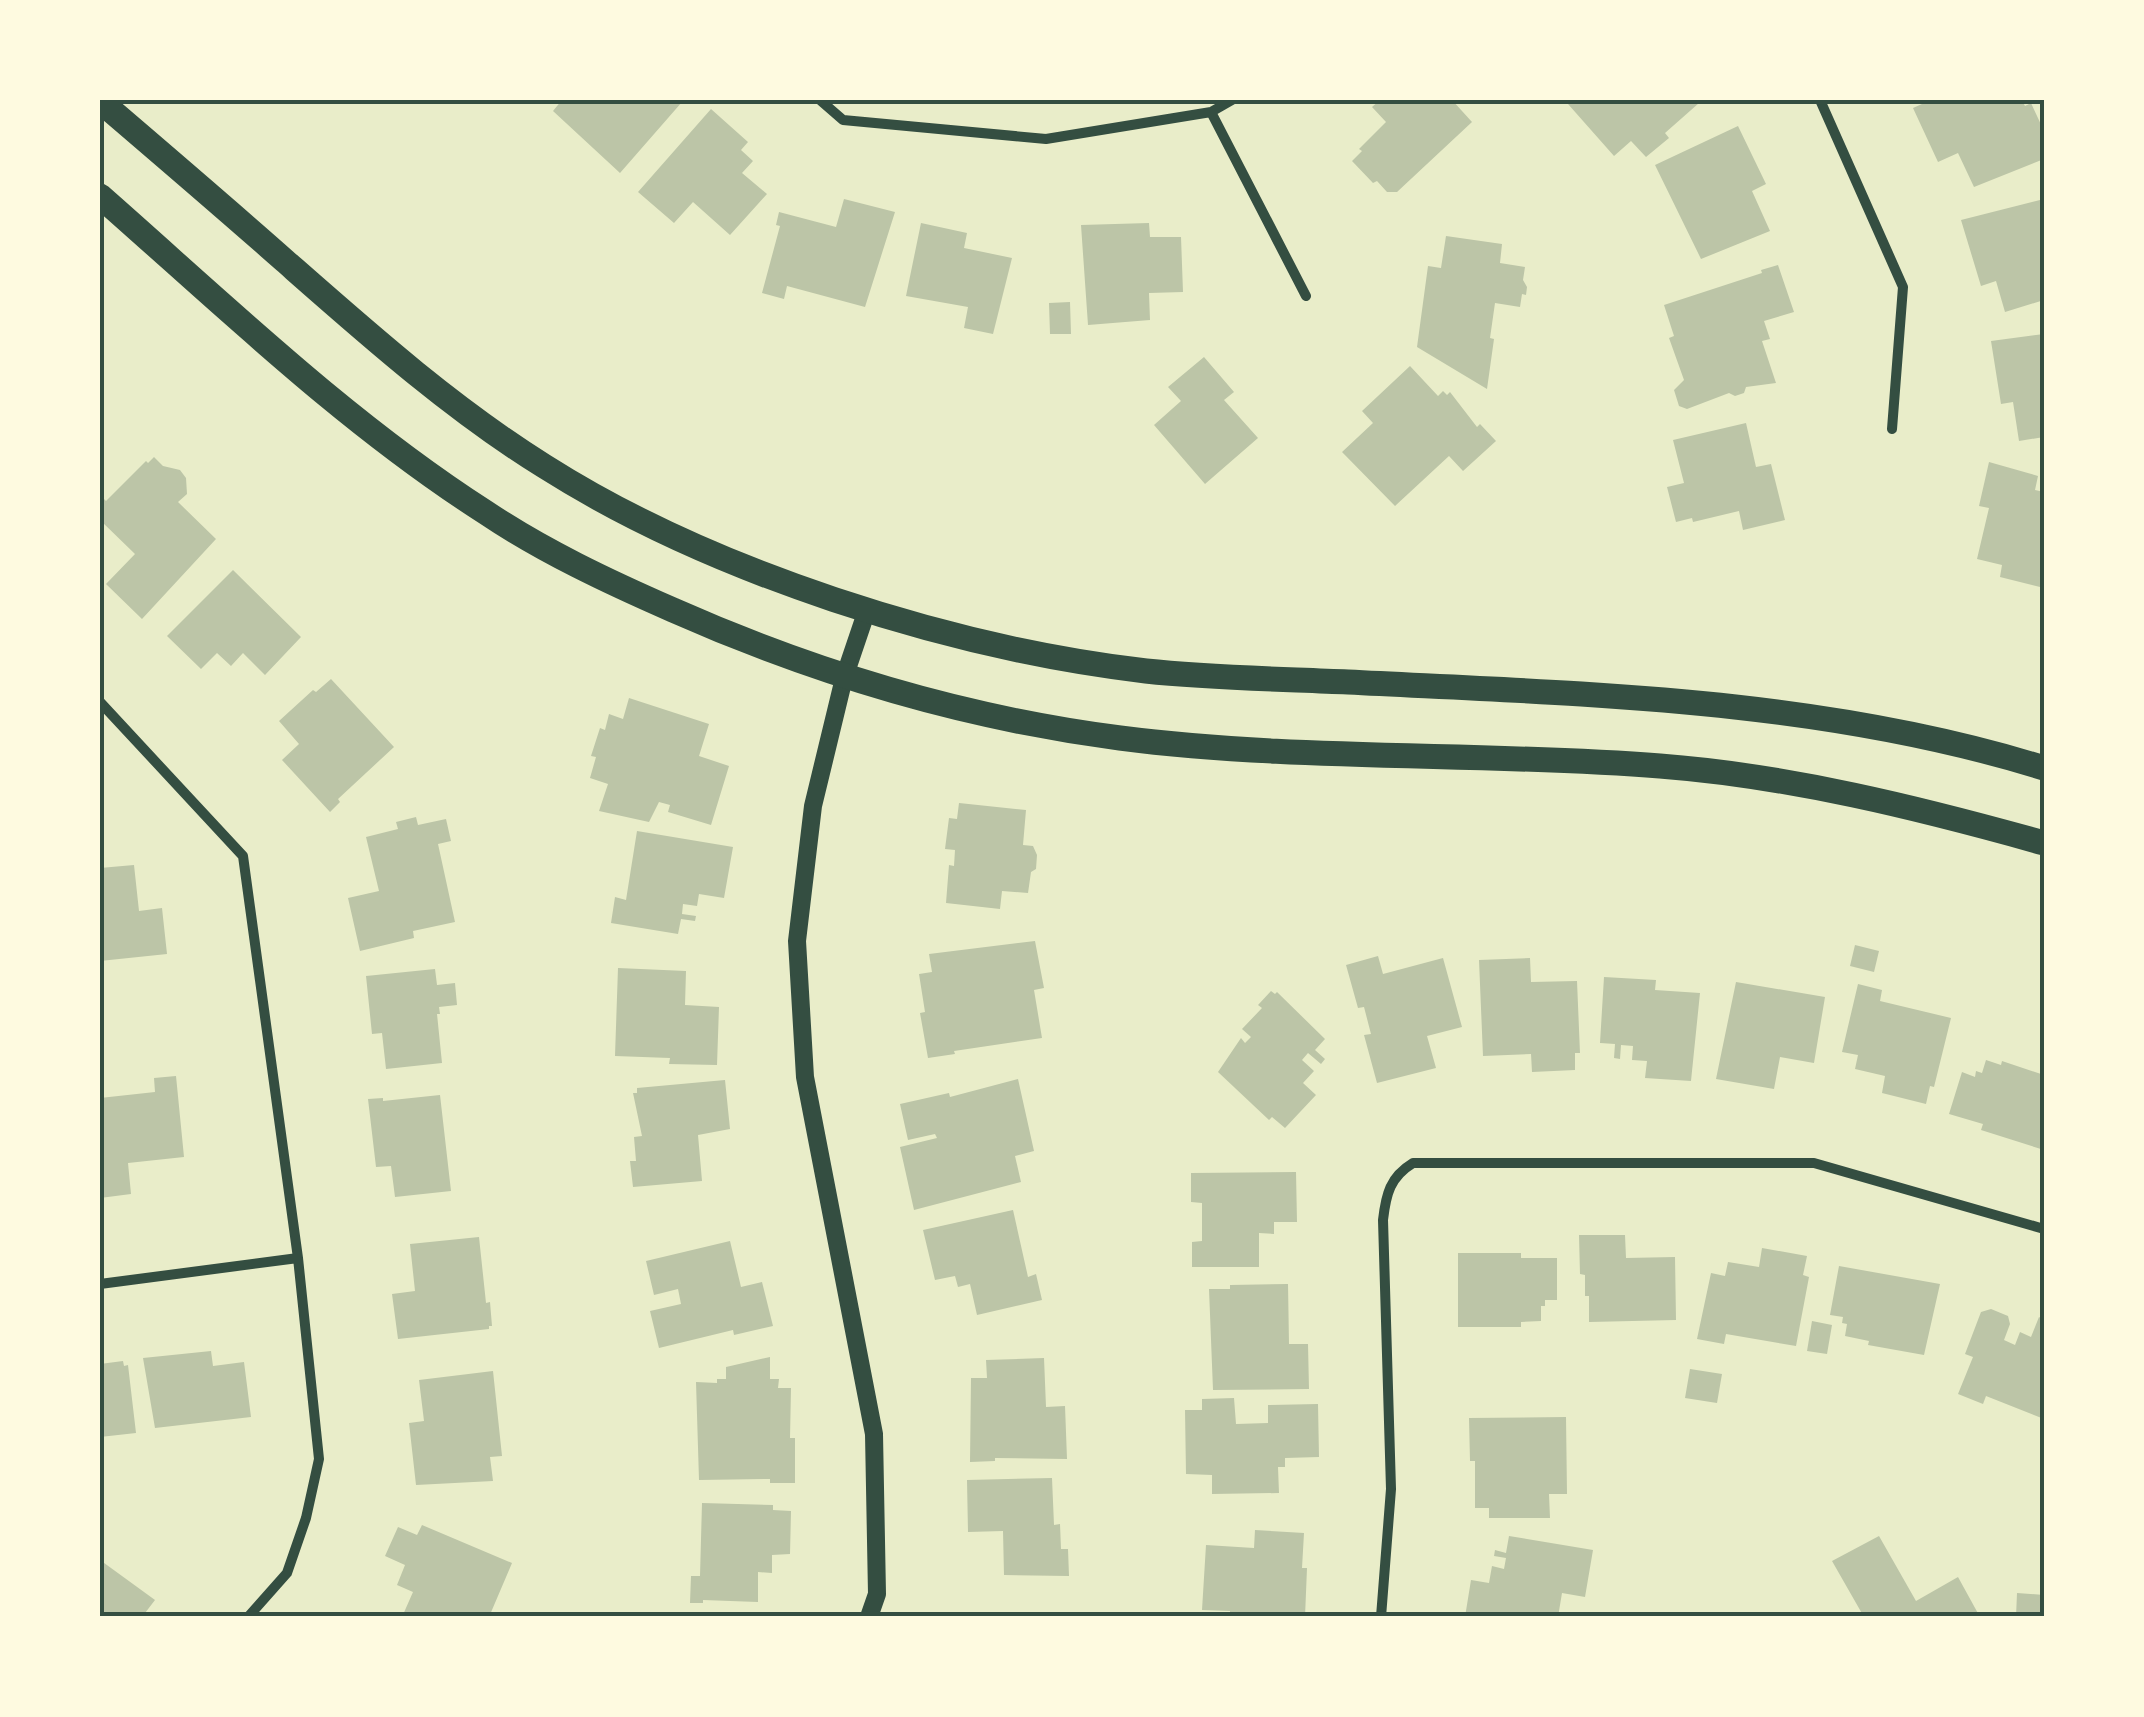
<svg xmlns="http://www.w3.org/2000/svg" width="2144" height="1717" font-family="Montserrat,sans-serif">
<style>
.building{fill:#bcc5a7}
.lines{fill:none;stroke-linecap:round;stroke-linejoin:round}
.minor{stroke:#344e41;stroke-width:10}
.tertiary{stroke:#344e41;stroke-width:18}
.primary{stroke:#344e41;stroke-width:25}
.neatline{fill:none;stroke:#344e41;stroke-width:4}
</style>
<rect width="100%" height="100%" fill="#e9edc9"/>
<path class="building" d="M562,100H680L682,102L620,173L553,111Z
M1380,100H1452L1472,122L1397,192H1387L1377,181L1373,183L1352,161L1362,151L1359,149L1386,122L1372,107Z
M1574,100H1696L1699,103L1665,133L1669,138L1646,157L1631,141L1614,156L1568,104Z
M1931,100H2022L2025,106L2031,103L2044,131V159L1974,187L1958,153L1938,162L1913,108Z
M711,109L748,142L741,150L753,161L742,173L767,194L730,235L693,202L674,223L638,192Z
M1738,126L1766,184L1752,191L1770,231L1701,259L1655,165Z
M844,199L895,212L865,307L787,286L784,299L762,293L780,226L776,225L779,212L836,227Z
M2044,199V300L2005,312L1996,281L1981,286L1961,220Z
M921,223L967,233L964,248L1012,258L993,334L964,328L968,307L906,296Z
M1149,223L1150,237H1181L1183,292L1149,293L1150,320L1088,325L1081,225Z
M1446,236L1502,244L1500,263L1525,267L1523,280L1527,287L1526,295L1522,294L1520,307L1495,303L1490,338L1494,339L1487,389L1417,347L1428,266L1441,268Z
M1778,265L1794,312L1764,321L1770,339L1762,341L1776,383L1746,387L1744,393L1735,396L1729,393L1687,409L1679,406L1674,390L1684,380L1669,338L1674,336L1664,305L1762,273L1761,270Z
M1070,302L1071,334H1050L1049,303Z
M2044,334V437L2019,441L2013,402L2001,404L1991,341Z
M1204,357L1234,392L1224,400L1258,438L1205,484L1154,425L1181,401L1168,387Z
M1410,366L1438,396L1443,391L1447,395L1450,392L1477,427L1480,424L1496,441L1463,471L1449,456L1395,506L1342,452L1373,423L1362,411Z
M1746,423L1756,467L1771,464L1785,520L1743,530L1739,511L1693,522L1692,518L1676,522L1667,487L1684,483L1673,440Z
M154,457L163,466L180,470L186,478L187,494L178,502L216,539L142,619L106,584L135,554L100,520V502L104,499L106,501L146,461L148,463Z
M1989,462L2038,476L2035,490L2044,492V588L2000,577L2002,565L1977,559L1989,508L1979,506Z
M233,570L301,637L265,675L243,653L231,666L217,653L201,669L167,636Z
M331,679L394,747L338,799L340,802L330,812L282,760L299,744L279,721L313,690L316,692Z
M629,698L709,724L699,756L729,766L711,825L668,812L670,805L659,802L649,822L599,811L608,784L590,778L596,757L591,756L600,728L605,730L609,714L623,719Z
M959,803L1026,810L1023,845L1033,846L1037,855L1036,869L1031,872L1028,893L1002,891L1000,909L946,903L949,865L954,866L955,850L945,849L949,818L957,819Z
M416,817L418,825L446,819L451,841L438,844L455,922L413,931L414,938L360,951L348,898L379,891L366,837L398,829L396,822Z
M637,831L733,847L724,898L699,894L697,906L683,904L682,914L696,916L695,921L681,919L678,934L611,923L615,897L626,900Z
M134,865L139,911L162,908L167,954L100,961V868Z
M1035,941L1044,988L1034,990L1042,1038L954,1051L955,1054L928,1058L920,1013L925,1012L919,974L932,972L929,954Z
M1855,945L1879,951L1874,972L1850,966Z
M1378,956L1383,974L1443,958L1462,1027L1427,1036L1436,1068L1377,1083L1364,1035L1371,1034L1364,1007L1358,1008L1346,965Z
M1530,958L1531,982L1577,981L1580,1053H1575V1070L1532,1072L1531,1054L1483,1056L1479,960Z
M618,968L686,971L685,1005L719,1007L717,1065L669,1064L670,1058L615,1056Z
M435,969L437,985L455,983L457,1005L439,1007L440,1014H437L442,1063L386,1069L382,1033L372,1034L366,976Z
M1604,977L1656,980L1655,990L1700,993L1691,1081L1645,1078L1647,1061L1632,1060L1633,1046L1621,1045L1620,1059L1614,1058L1615,1044L1600,1043Z
M1736,982L1825,997L1814,1063L1780,1057L1774,1089L1716,1079Z
M1858,984L1882,990L1880,1001L1951,1018L1934,1087L1930,1086L1926,1104L1882,1093L1885,1076L1855,1069L1858,1055L1842,1052Z
M1271,991L1275,994L1277,992L1325,1039L1315,1050L1325,1059L1321,1064L1308,1053L1302,1060L1314,1071L1303,1083L1316,1095L1285,1128L1272,1117L1269,1120L1218,1072L1241,1038L1245,1043L1251,1037L1242,1029L1262,1008L1258,1005Z
M1986,1060L2001,1065L2002,1061L2044,1075V1150L1981,1130L1983,1124L1949,1114L1962,1072L1975,1077L1976,1071L1982,1073Z
M176,1076L184,1157L128,1163L131,1194L100,1198V1098L155,1092L154,1078Z
M1018,1079L1034,1151L1015,1156L1021,1182L914,1210L900,1147L937,1138L935,1134L908,1140L900,1104L949,1093L950,1097Z
M725,1080L730,1129L698,1135L702,1181L633,1187L630,1161H636L634,1137L642,1136L633,1093H637V1088Z
M440,1095L451,1191L395,1197L391,1166L376,1167L368,1099L383,1098V1101Z
M1296,1172L1297,1222H1274V1234L1259,1233V1267H1192V1242L1202,1241V1203L1191,1202V1173Z
M1013,1210L1028,1277L1036,1274L1042,1300L977,1315L970,1284L958,1287L955,1276L935,1280L923,1230Z
M1579,1235H1625L1626,1258L1675,1257L1676,1320L1589,1322V1296H1585V1275L1580,1274Z
M479,1237L486,1303L490,1302L492,1326H489V1329L398,1339L392,1294L415,1291L410,1244Z
M730,1241L741,1287L762,1282L773,1326L734,1335L733,1330L659,1348L650,1311L681,1304L678,1289L654,1295L646,1261Z
M1762,1248L1807,1256L1803,1275L1809,1277L1796,1346L1726,1334L1724,1344L1697,1339L1711,1273L1725,1276L1728,1262L1759,1267Z
M1458,1253H1521V1258H1557V1300H1545V1306H1541V1321L1521,1322V1327H1458Z
M1839,1266L1940,1284L1924,1355L1868,1345L1869,1341L1845,1336L1847,1324L1842,1323L1843,1317L1830,1315Z
M1288,1284L1289,1344H1308L1309,1389L1213,1390L1209,1289H1230V1285Z
M1991,1309L2008,1316L2010,1324L2004,1340L2015,1345L2020,1332L2031,1337L2039,1317L2044,1320V1419L1986,1396L1983,1404L1958,1394L1973,1357L1965,1354L1981,1312Z
M1812,1321L1832,1325L1827,1354L1807,1351Z
M211,1351L213,1366L244,1362L251,1417L155,1428L143,1358Z
M770,1357V1379H779L778,1388H791L790,1438H795V1483H770V1479L699,1480L696,1382L717,1383V1379H726V1367Z
M1044,1358L1046,1407L1065,1406L1067,1459L995,1458V1461L970,1462L971,1378H987L986,1360Z
M123,1361L124,1366L128,1365L136,1433L100,1437V1364Z
M1690,1369L1722,1374L1717,1403L1685,1398Z
M493,1371L502,1456L490,1457L493,1481L416,1485L409,1423L424,1421L419,1380Z
M1234,1398L1236,1424L1268,1423V1405L1318,1404L1319,1457L1285,1458V1467H1278L1279,1493L1212,1494V1475L1186,1474L1185,1410H1202V1399Z
M1566,1417L1567,1494H1549L1550,1518H1489V1508H1475V1461H1470L1469,1418Z
M1052,1478L1054,1525L1060,1524L1061,1549H1068L1069,1576L1004,1575L1003,1531L968,1532L967,1480Z
M702,1503L773,1505V1510L791,1511L790,1554L772,1555V1573L758,1572V1602L703,1600V1603H690L691,1576H700Z
M422,1525L512,1563L489,1617H402L413,1592L397,1585L405,1565L385,1556L398,1527L417,1535Z
M1255,1530L1304,1533L1302,1568H1307L1305,1617H1230V1611L1202,1610L1206,1545L1254,1548Z
M1509,1536L1593,1550L1585,1597L1562,1593L1558,1617H1465L1471,1580L1489,1583L1492,1566L1504,1569L1506,1558L1494,1556L1495,1550L1506,1553Z
M1879,1536L1916,1601L1958,1577L1980,1617H1864L1832,1561Z
M100,1560L155,1600L142,1617H100Z
M2017,1593L2044,1595V1617H2016Z"/>
<g class="lines">
<path class="minor" d="M820,100L843,120L1046,139L1211,112L1232,100
M1820,100L1903,287L1892,429
M1211,112L1306,296
M100,702L243,856L298,1258L319,1459L306,1518L287,1573L248,1617
M100,1284L298,1258
M1381,1617L1391,1489L1383,1220C1386,1194 1390,1177 1413,1163H1814L2044,1229"/>
<path class="tertiary" d="M867,610L844,678L813,806L797,941L805,1077L874,1434L877,1594L869,1617"/>
<path class="primary" d="M100,101C162,154 224,207 285,261C368,334 451,408 544,466C711,572 950,648 1146,671C1212,678 1281,679 1348,682C1581,694 1819,698 2044,768
M100,196C224,305 345,422 485,512C543,551 609,582 673,610C815,673 965,718 1120,738C1298,761 1480,752 1660,766C1790,776 1919,808 2044,843"/>
</g>
<rect width="2144" height="1717" fill="none" stroke="#fefae0" stroke-width="205"/>
<rect x="102" y="102" width="1940" height="1512" class="neatline"/>
</svg>
